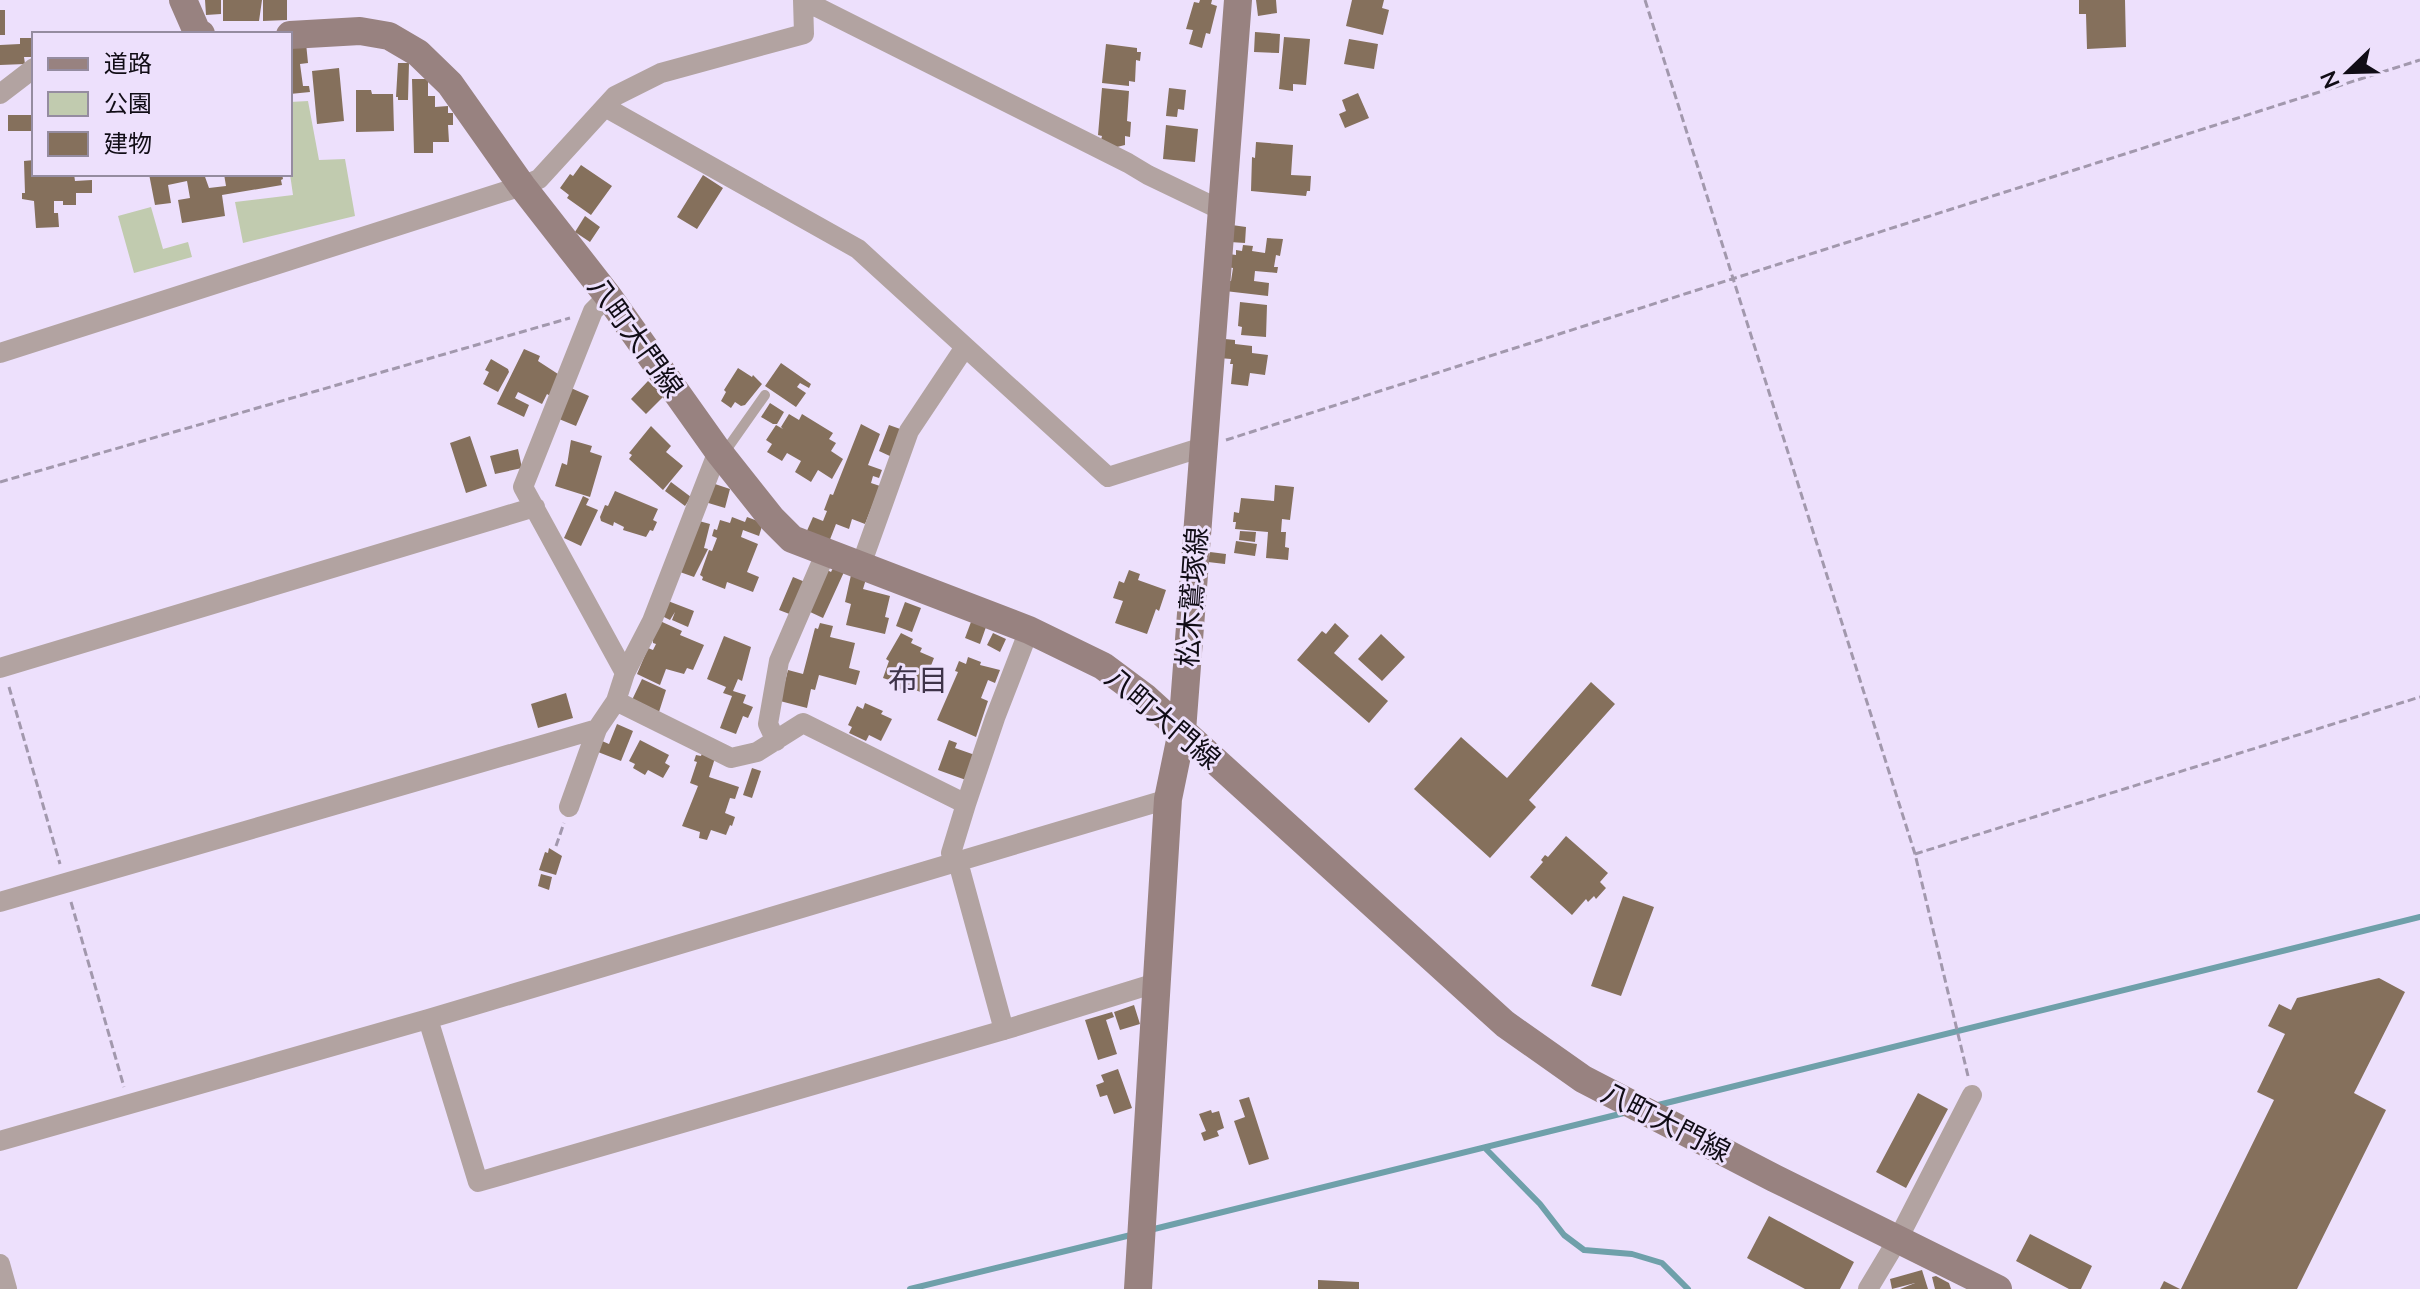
<svg xmlns="http://www.w3.org/2000/svg" width="2420" height="1289" font-family="'Nunito Sans','Noto Sans JP',sans-serif">
<style>
.green{fill:#c1cbaf}
.lines{fill:none;stroke-linecap:round;stroke-linejoin:round}
.stream{stroke:#6fa0aa;stroke-width:6}
.building{fill:#85705c}
.path{stroke:#a298ad;stroke-width:3;stroke-dasharray:8 4;stroke-linecap:butt}
.lane{stroke:#b2a3a1;stroke-width:10}
.street{stroke:#b2a3a1;stroke-width:20}
.secondary{stroke:#988280;stroke-width:28}
.labels{text-anchor:middle;stroke-width:6;stroke-linejoin:round;paint-order:stroke}
.street-label{font-size:28px;fill:#110d16;stroke:#ede0fc}
.neighbourhood-label{font-size:30px;fill:#3e3349;stroke:#ede0fc}
</style>
<rect width="100%" height="100%" fill="#ede0fc"/>
<path class="green" d="M308,101L319,160L345,159L355,216L243,243L235,202L293,195L290,174V102Z
M151,207L163,249L188,242L192,257L134,273L118,216Z"/>
<g class="lines">
<path class="stream" d="M1654,1106L2420,917
M1485,1148L1540,1204L1564,1235L1584,1250L1632,1254L1662,1263L1688,1289
M1150,1230L1628,1112
M910,1289L1135,1234"/>
</g>
<path class="building" d="M205,0H221V14L206,15Z
M223,0H262L259,21H223Z
M263,0H287V20L263,21Z
M1200,0H1212L1211,4L1217,6L1210,34L1206,33L1202,48L1189,44L1193,30L1186,29L1194,2L1199,3Z
M1256,0H1276L1277,13L1258,16Z
M1352,0H1384L1382,8L1389,10L1383,35L1346,26Z
M2079,0H2125L2126,47L2087,49L2086,14H2079Z
M0,10H5V35H0Z
M1255,32L1280,34L1279,53L1254,52Z
M1284,37L1310,39L1306,85L1293,84V91L1279,89Z
M20,38H34V57H24L25,64L0,65V45L20,44Z
M1349,39L1378,44L1374,69L1344,64Z
M306,43L308,63L300,64L303,86H309L310,92L290,94V45Z
M1106,44L1137,48V52H1141L1140,61L1136,60L1135,82L1129,81V86L1102,83Z
M398,63H409L408,100H398V97H396Z
M339,68L344,121L317,124L312,71Z
M412,79H428V96H435V107L448,106V113H453V125H448L449,142H433V153H414Z
M1102,88L1129,91L1127,121L1131,122L1130,137L1125,136V145L1117,147L1101,140L1102,136L1098,135Z
M1169,88L1186,90L1184,110L1178,109L1177,117L1166,116Z
M356,90H371L372,94H393L394,131L356,132Z
M1358,93L1369,118L1345,128L1339,114L1346,111L1342,100Z
M8,115H31L32,131H8Z
M1166,125L1198,129L1195,162L1163,159Z
M1256,142L1293,145L1291,175L1311,176L1310,191H1307L1306,196L1251,191L1252,157L1255,158Z
M34,160V174H74L75,181L92,180V193H76V205H63V201H54V213H58L59,227L36,228L34,201L22,199V193H25L24,161Z
M581,165L612,186L591,215L567,198L569,195L560,188L570,174L573,176Z
M149,174H204L209,188L226,186L224,174H282L283,179L281,180L282,185L222,195L225,216L182,223L178,200L190,198L187,181L168,185L171,203L155,205Z
M703,175L723,188L697,229L677,217Z
M585,216L600,227L590,242L575,232Z
M1232,225L1246,227L1245,243L1230,242Z
M1267,238L1283,239L1280,256L1276,255L1274,267H1278L1277,273L1255,271L1254,281L1269,283L1268,296L1225,291L1227,281H1231L1233,268L1228,267L1229,254L1236,255V250L1242,251L1243,245L1253,246L1252,251L1265,253Z
M1240,302L1267,305L1266,337L1241,335L1242,327L1238,326Z
M1225,339L1235,340V344L1252,346V353L1268,355L1265,375L1250,373L1248,386L1231,384L1233,364H1230L1231,359L1219,358Z
M524,349L540,356L538,361L558,374L552,397L547,394L542,404L518,392L515,398L529,405L524,417L497,404Z
M491,359L508,369L509,372L498,392L483,384L489,372L485,370Z
M781,363L811,384L809,388L800,383L797,387L806,393L796,407L765,386Z
M738,368L752,377L753,375L762,384L745,405L741,406L735,402L731,408L721,401L726,392L724,390Z
M648,381L664,396L646,414L631,399Z
M571,388L589,396L576,426L559,419Z
M770,403L784,412L777,424H773L761,417Z
M789,414L799,420L802,414L833,433L829,439L836,443L831,451L843,459L832,479L818,470L811,482L795,472L801,461L787,453L782,461L767,452L772,444L766,440L776,425L783,429L781,427Z
M861,424L880,434L868,465L882,470L879,478L873,476L871,483L880,486L865,524L852,519L849,529L836,524L829,542L806,533L813,517L823,521L827,511L824,510L830,494L833,495Z
M889,425L903,430L892,457L879,451Z
M651,426L671,446L666,452L683,466L663,490L629,459L632,455L629,453Z
M470,436L487,486L466,493L450,443Z
M571,440L592,446L590,452L602,456L590,497L555,486L562,463L567,465Z
M518,449L522,468L495,474L490,456Z
M671,482L691,497L685,506L665,491Z
M712,483L730,489L725,508L705,502Z
M1275,485L1294,487L1290,520L1282,519L1281,532H1286L1285,547L1289,548L1288,560L1266,558L1268,532L1235,529L1236,522H1233L1234,512L1239,513L1241,498L1274,501Z
M615,491L658,509L653,520L657,522L653,531L650,530L646,537L623,530L624,527L614,522L613,526L601,521L600,517L605,505L608,506Z
M583,496L589,499L586,505L598,510L581,546L564,538Z
M732,517L745,522L747,517L763,523L759,536L743,530L741,537L758,544L747,572L759,577L753,592L727,582L725,589L702,580L703,577L700,575L709,550L712,551L717,538L712,536L714,529L717,530L720,520L730,523Z
M699,521L710,524L704,548L708,549L694,577L680,572Z
M1240,531L1256,532L1255,542L1239,540Z
M1236,541L1257,544L1255,556L1234,553Z
M1210,552L1226,554L1225,564L1208,562Z
M833,568L844,572L823,618L808,611L827,570L831,572Z
M1129,570L1140,574L1138,580L1166,590L1159,611L1156,609L1147,634L1115,623L1123,601L1113,598L1119,581L1124,583Z
M851,575L866,579L863,589L890,596L885,617L889,618L885,634L846,625L851,604L845,602Z
M793,577L805,582L792,615L779,610Z
M668,601L694,611L688,627L672,620L675,612L670,620L662,616Z
M905,602L921,608L912,632L896,626Z
M660,621L682,631L680,635L704,645L693,670L687,668L684,674L666,669L660,685L637,674L648,648L653,650L656,644L653,643V636Z
M971,622L986,627L980,644L965,638Z
M820,623L833,626L830,637L855,643L849,668L860,671L856,685L819,675L815,690L811,689L807,708L780,701L788,670L803,674L815,628L818,629Z
M1335,623L1349,636L1334,653L1388,701L1369,723L1297,660L1322,631L1326,634Z
M901,633L913,639L911,643L922,648L920,652L934,658L930,668L935,670L925,694L906,686L904,691L887,683L889,680L883,678L889,661L886,659Z
M993,633L1006,639L1000,652L987,645Z
M1381,634L1405,657L1382,681L1358,659Z
M724,636L751,647L742,681L738,679L733,691L746,695L743,703L753,707L748,718L743,716L736,734L720,728L732,696L723,693L726,687L707,679Z
M968,657L981,662L980,665L1000,670L995,683L988,680L981,698L988,701L976,737L937,720L958,672L955,671L959,661L966,664Z
M642,679L666,690L659,712L632,700Z
M1591,682L1615,704L1529,800L1536,807L1490,858L1414,789L1461,737L1507,778Z
M566,693L573,718L538,728L531,704Z
M865,703L883,711L881,714L892,719L881,741L869,735L866,741L849,733L852,727L848,725L857,706L863,709Z
M617,724L633,731L621,761L598,752L602,741L609,744Z
M640,740L669,755L665,763L670,766L663,778L648,770L645,775L633,768L635,764L629,761Z
M949,740L957,743L955,748L975,755L966,780L938,770Z
M702,753L715,758L709,777L739,787L735,799L730,798L725,813L735,817L732,826L730,825L726,835L711,830L707,840L699,838L700,832L682,826L698,786L690,783L697,762L694,761L696,755L701,756Z
M752,768L761,771L752,798L743,795Z
M1566,836L1608,873L1600,882L1606,888L1596,899L1594,896L1588,902L1586,899L1572,915L1530,877L1543,862L1541,860L1545,855L1548,857Z
M549,848L562,856L556,875L539,870L545,852L548,853Z
M541,874L552,877L549,890L538,886Z
M1623,896L1654,907L1621,996L1591,986Z
M2379,978L2405,992L2354,1093L2386,1110L2297,1289H2181L2274,1100L2257,1092L2285,1034L2268,1026L2279,1004L2291,1010L2297,998Z
M1134,1005L1140,1024L1120,1030L1114,1012Z
M1112,1012L1114,1017L1106,1020L1117,1054L1098,1060L1085,1020Z
M1118,1069L1132,1108L1114,1114L1107,1095L1100,1097L1096,1085L1104,1082L1101,1075Z
M1918,1093L1948,1109L1906,1188L1876,1172Z
M1249,1097L1269,1159L1249,1165L1234,1121L1245,1117L1239,1100Z
M1211,1110L1212,1113L1219,1111L1224,1128L1217,1131L1219,1136L1204,1141L1201,1133L1206,1131L1199,1114Z
M1769,1216L1854,1262L1840,1289H1805L1747,1258Z
M2030,1234L2092,1266L2081,1289H2069L2016,1261Z
M1922,1270L1928,1289H1900L1915,1283L1892,1289L1890,1279Z
M1936,1276L1949,1283L1951,1289H1935L1932,1277Z
M1318,1280L1359,1282V1289H1318Z
M2164,1281L2180,1289H2160Z"/>
<g class="lines">
<path class="path" d="M1645,0L1915,854L1968,1076
M1226,440L2420,60
M0,482L570,318
M9,687L60,864
M556,846L564,823
M1915,854L2420,697
M71,902L124,1087"/>
<path class="lane" d="M727,454L729,446L765,395"/>
<path class="street" d="M803,0L1128,163L1148,175L1221,210
M0,94L34,68
M605,107L858,249L1108,477L1203,447
M608,296L593,311L523,487L625,673
M0,353L522,186L539,179L615,96L661,73L804,34L803,0
M861,565L909,431L965,347
M0,668L535,507
M616,701L731,758L757,752L803,723L966,804L995,718L1029,630
M776,741L768,724L779,661L826,552
M569,807L597,729L616,701L625,673L652,621L718,451
M958,862L1004,1030
M954,863L951,853L966,804
M0,902L597,729
M428,1019L478,1182L1004,1030L1159,982
M0,1141L428,1019L1168,799
M0,1264L7,1289
M1868,1289L1898,1239L1972,1095"/>
<path class="secondary" d="M183,0L197,32L201,34
M290,35L360,31L389,36L418,53L450,84L522,186L608,296L718,451L772,519L792,539L1029,630L1103,666L1146,698L1505,1024L1583,1079L1774,1178L1998,1289
M1138,1289L1168,799L1182,731L1238,0"/>
</g>
<g class="labels">
<g class="street-label">
<text transform="translate(636 337) rotate(54)" y="10">八町大門線</text>
<text transform="translate(1192 597) rotate(-86)" y="10">松木鷲塚線</text>
<text transform="translate(1163 718) rotate(40)" y="10">八町大門線</text>
<text transform="translate(1666 1122) rotate(27)" y="10">八町大門線</text>
</g>
<g class="neighbourhood-label">
<text x="918" y="691">布目</text>
</g>
</g>
<rect x="32" y="32" width="260" height="144" fill="#ede0fc" stroke="#958ca0" stroke-width="2"/>
<rect x="48" y="58" width="40" height="12" fill="#988280" stroke="#958ca0" stroke-width="2"/>
<text x="104" y="72" font-size="24" fill="#110d16">道路</text>
<rect x="48" y="92" width="40" height="24" fill="#c1cbaf" stroke="#958ca0" stroke-width="2"/>
<text x="104" y="112" font-size="24" fill="#110d16">公園</text>
<rect x="48" y="132" width="40" height="24" fill="#85705c" stroke="#958ca0" stroke-width="2"/>
<text x="104" y="152" font-size="24" fill="#110d16">建物</text>
<g transform="translate(2348 72) rotate(247)" stroke="#ede0fc" stroke-width="6" paint-order="stroke">
<path d="M0-6L14 30L0 20L-14 30Z" fill="#110d16"/>
<text y="-12" font-size="22" font-weight="bold" text-anchor="middle" fill="#110d16">N</text>
</g>
</svg>
